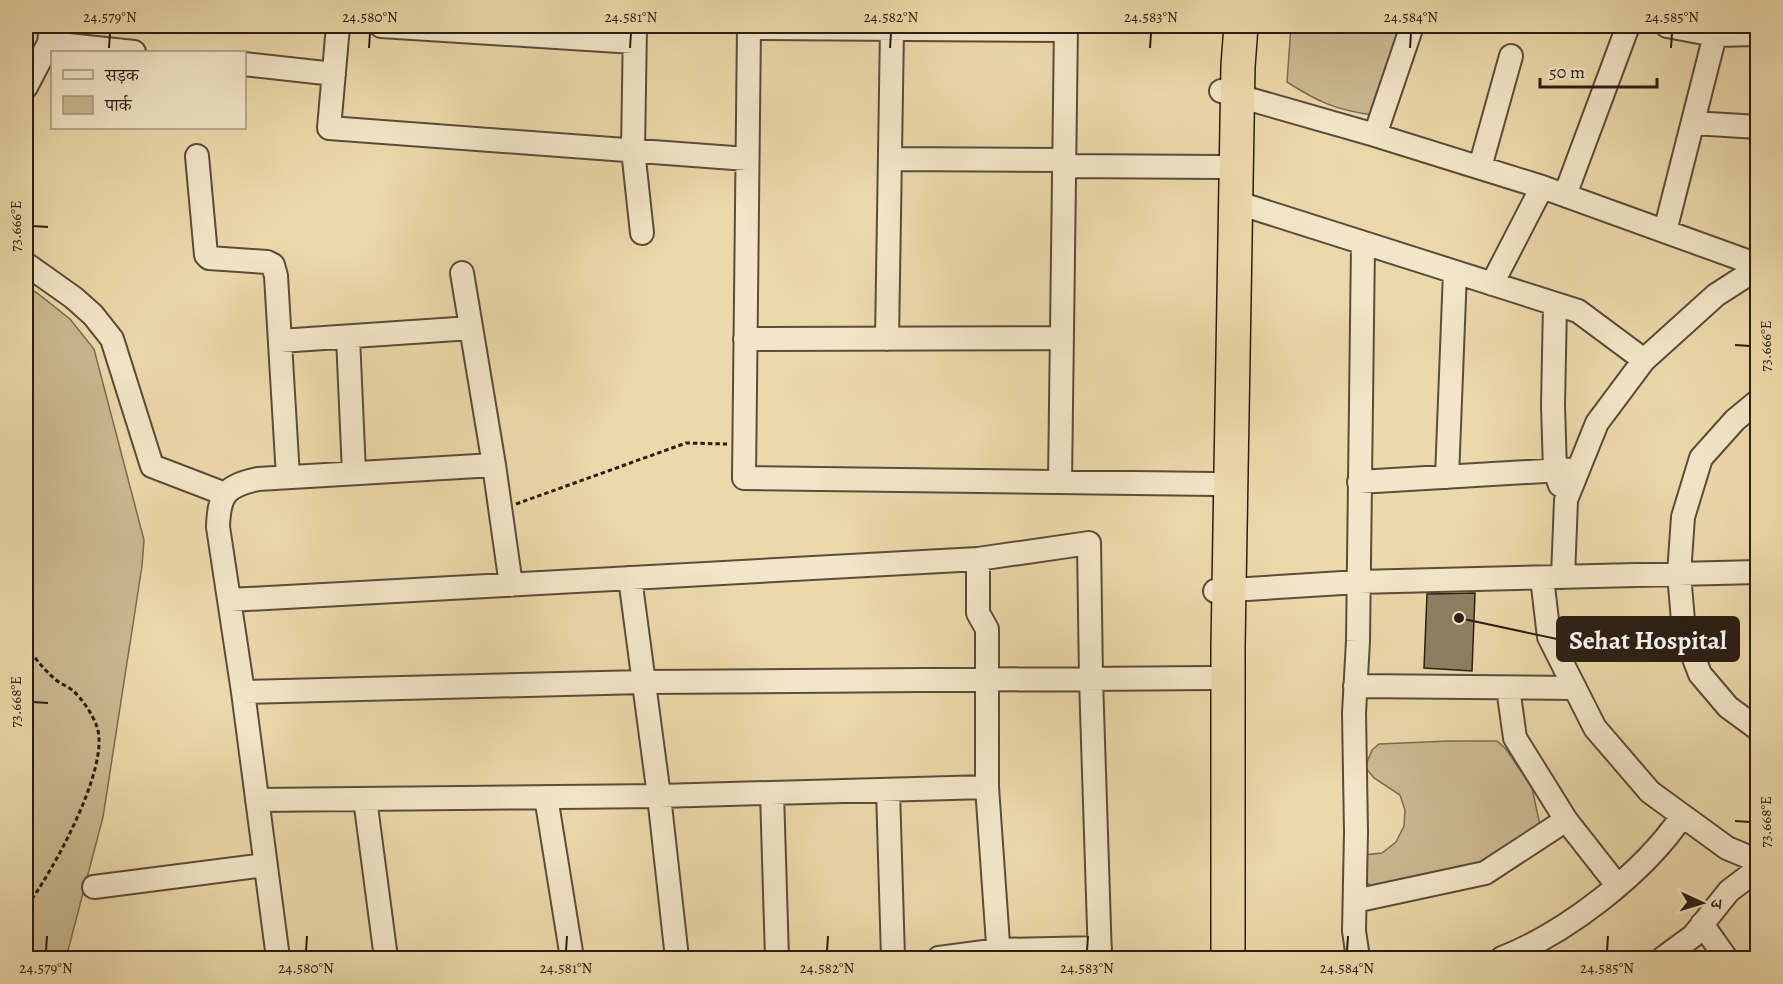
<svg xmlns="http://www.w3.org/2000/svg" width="1783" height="984" font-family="Alegreya,'Noto Serif Devanagari',serif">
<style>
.green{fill:#cbb991;stroke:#7a6c52;stroke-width:1.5}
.building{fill:#8f7f62;stroke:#2a1e13;stroke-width:1.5}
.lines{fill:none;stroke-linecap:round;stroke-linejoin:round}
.minor-casing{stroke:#5a4d39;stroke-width:26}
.highway-casing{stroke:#2a1e13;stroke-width:36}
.path{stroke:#2a1e13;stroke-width:3;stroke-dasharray:4.5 3;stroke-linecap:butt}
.minor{stroke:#f3e6c8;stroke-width:22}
.highway{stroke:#ecd9ab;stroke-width:33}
.ticks{fill:none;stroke:#2a1e13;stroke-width:2}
.leader{fill:none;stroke:#2a1e13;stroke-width:2}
.callout-dot{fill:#2a1e13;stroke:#f3e6c8;stroke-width:2}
.callout{fill:#2a1e13;stroke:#2a1e13;stroke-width:2}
.callout-label{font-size:26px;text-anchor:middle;font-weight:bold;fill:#fff}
.neatline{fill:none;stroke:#2a1e13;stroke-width:2}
.ticks-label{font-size:15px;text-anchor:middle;fill:#2a1e13}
</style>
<rect width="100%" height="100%" fill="#ecd9ab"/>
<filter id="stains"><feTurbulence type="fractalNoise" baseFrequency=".00333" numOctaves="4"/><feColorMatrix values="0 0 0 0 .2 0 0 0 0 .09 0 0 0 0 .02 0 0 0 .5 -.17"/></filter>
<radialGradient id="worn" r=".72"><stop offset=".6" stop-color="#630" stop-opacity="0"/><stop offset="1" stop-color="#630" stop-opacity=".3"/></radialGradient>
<path class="green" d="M1291,26H1403L1373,115C1336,110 1318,102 1287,82Z
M26,287L37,293L70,319L94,349L144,540L142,566L103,817L66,958H26Z
M1449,741H1497L1506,749L1532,788L1540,825L1492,865L1377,887L1368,884L1363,869L1364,855L1382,853L1396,842L1404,826L1405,810L1400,795L1374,778L1365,767L1372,750L1379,744Z"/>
<path class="building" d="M1475,593L1472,671L1424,668L1427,594Z"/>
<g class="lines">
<defs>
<path id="minor" d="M51,26L49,43L134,52
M338,26L329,128L747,159
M381,26L634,42
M635,26L633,150L642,233
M749,26L744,478L1215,484
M1667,26L1715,35
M749,28L1066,30
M244,64L334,74
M26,87L49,43
M1221,91L1375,135L1542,187L1758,265
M1693,123L1758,127
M1375,135L1412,26
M197,156L206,255L209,258L267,262L273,265L276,276L288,477
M890,159L1064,160
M1064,166L1220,167
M1480,167L1511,56
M1565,195L1628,26
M1235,202L1578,311L1644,360
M1665,231L1715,35L1758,34
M26,264L74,298L93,315L112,339L152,466L225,494
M462,273L494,465L511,585
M1492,284L1542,187
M1555,304L1553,405L1555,471L1560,485
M348,337L354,473
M745,339L1062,338
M887,339L892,29
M280,341L471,328
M1758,401L1735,420L1701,458L1683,517L1679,574L1684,632L1700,674L1728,707L1758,729
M1447,477L1455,272
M1060,482L1066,26
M1359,482L1578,469
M978,559V613L987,629V787L999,958
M1563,577L1566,500L1597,423L1644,360L1716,295L1758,268
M630,578L659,796L677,958
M1542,578L1549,637L1595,728L1650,792L1727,848L1758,861
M1215,591L1358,582L1758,572
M230,600L978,559L1089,543L1091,679L1100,958
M1355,686L1575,688
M1508,688L1515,738L1566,820L1617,885
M243,692L643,682L1212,678
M888,790L893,958
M772,793L777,958
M546,797L572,958
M365,799L386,958
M257,800L659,796L987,787
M94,887L265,865
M1355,901L1485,873L1566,820
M1702,924L1726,958
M278,958L243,692L218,527C219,494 226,486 258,479L494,465
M939,958L999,950L1100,948
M1358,958L1354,931L1356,832L1354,713L1358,641L1363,243
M1502,958C1566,933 1644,873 1682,816
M1663,958L1693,936L1729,891L1758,869"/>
<path id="highway" d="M1228,958V646L1238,66L1241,26"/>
</defs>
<use href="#minor" class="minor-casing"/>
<use href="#highway" class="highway-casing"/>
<path class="path" d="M516,504L686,443L727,444
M26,646C35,658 44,670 56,680C61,684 67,686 72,690C82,698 93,715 97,727C111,767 51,875 26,907"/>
<use href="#minor" class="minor"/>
<use href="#highway" class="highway"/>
</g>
<path class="ticks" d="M109,48L110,33M369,48L370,33M630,48L631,33M890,48L891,33M1150,48L1151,33M1410,48L1411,33M1671,48L1672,33M33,226L48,227M1735,345L1750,346M33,702L48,703M1735,821L1750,822M46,951L47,936M306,951L307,936M566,951L567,936M827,951L828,936M1087,951L1088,936M1347,951L1348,936M1607,951L1608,936"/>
<path class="leader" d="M1459 618L1557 639"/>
<circle class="callout-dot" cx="1459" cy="618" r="6"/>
<rect class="callout" x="1557" y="617" width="182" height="44" rx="6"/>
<g class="callout-label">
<text x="1648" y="649">Sehat Hospital</text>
</g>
<rect width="1783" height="984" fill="none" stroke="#ecd9ab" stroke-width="66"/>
<rect x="51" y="51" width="195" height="78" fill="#f3e6c8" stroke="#a39680" stroke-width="1.5"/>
<rect x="63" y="70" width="30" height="9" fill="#f3e6c8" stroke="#a39680" stroke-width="1.5"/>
<text x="105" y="81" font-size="18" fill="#2a1e13">सड़क</text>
<rect x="63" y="96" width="30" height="18" fill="#cbb991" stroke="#a39680" stroke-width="1.5"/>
<text x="105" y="111" font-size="18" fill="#2a1e13">पार्क</text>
<g transform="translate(1702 903) rotate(94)" stroke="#f3e6c8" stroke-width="4.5" paint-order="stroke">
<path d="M0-4.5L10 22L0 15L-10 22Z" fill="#2a1e13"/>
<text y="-9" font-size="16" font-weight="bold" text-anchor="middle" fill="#2a1e13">उ</text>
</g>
<path d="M1540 78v9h117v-9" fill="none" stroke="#2a1e13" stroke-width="3"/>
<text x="1549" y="78" font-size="18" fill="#2a1e13" stroke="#f3e6c8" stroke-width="4.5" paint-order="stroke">50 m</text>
<rect x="33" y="33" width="1717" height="918" class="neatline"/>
<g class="ticks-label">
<text x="110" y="22">24.579°N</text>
<text x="370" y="22">24.580°N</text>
<text x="631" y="22">24.581°N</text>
<text x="891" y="22">24.582°N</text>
<text x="1151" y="22">24.583°N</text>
<text x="1411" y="22">24.584°N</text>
<text x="1672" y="22">24.585°N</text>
<text transform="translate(16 226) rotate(-90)" y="5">73.666°E</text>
<text transform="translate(1766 346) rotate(-90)" y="5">73.666°E</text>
<text transform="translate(16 702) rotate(-90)" y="5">73.668°E</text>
<text transform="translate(1766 822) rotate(-90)" y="5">73.668°E</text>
<text x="46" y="973">24.579°N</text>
<text x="306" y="973">24.580°N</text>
<text x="566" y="973">24.581°N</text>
<text x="827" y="973">24.582°N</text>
<text x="1087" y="973">24.583°N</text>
<text x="1347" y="973">24.584°N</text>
<text x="1607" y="973">24.585°N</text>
</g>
<rect width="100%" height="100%" filter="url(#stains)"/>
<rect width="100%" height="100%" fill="url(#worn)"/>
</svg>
